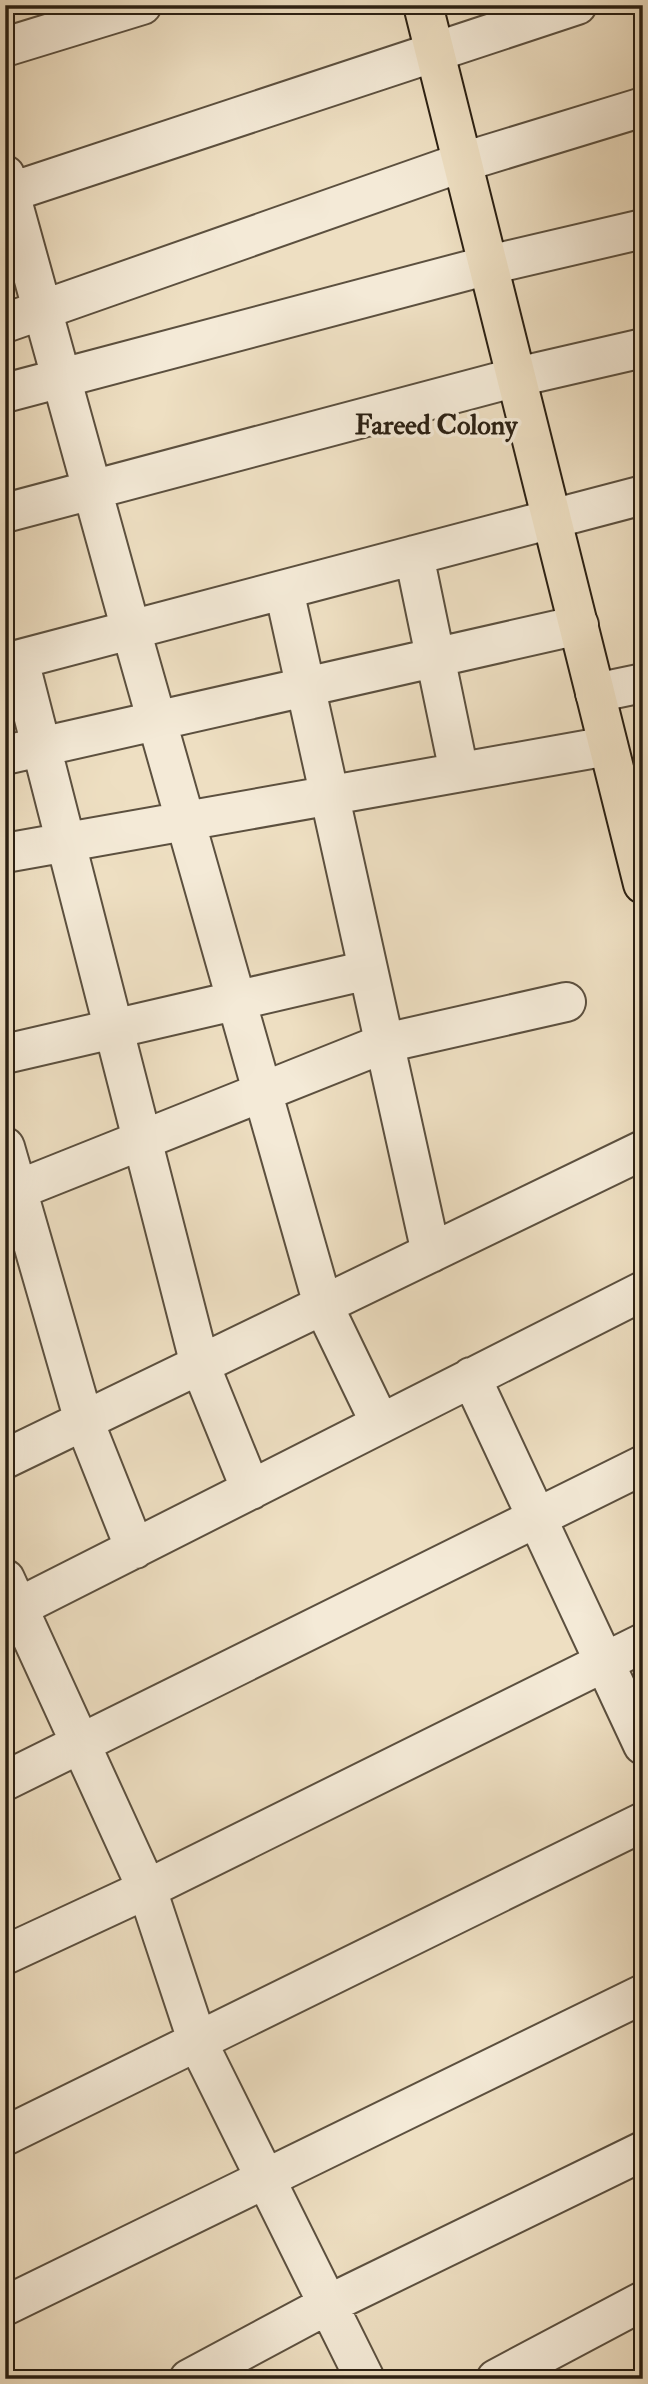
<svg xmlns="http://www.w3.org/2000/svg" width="648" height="2384" font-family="'IM FELL Double Pica',serif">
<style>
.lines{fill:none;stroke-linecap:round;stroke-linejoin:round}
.minor-casing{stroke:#5c503f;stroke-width:42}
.major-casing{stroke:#2b2013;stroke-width:42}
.minor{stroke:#f4ead7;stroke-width:38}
.major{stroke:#eedfc2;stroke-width:38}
.labels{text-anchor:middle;stroke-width:7;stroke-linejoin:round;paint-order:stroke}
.neighbourhood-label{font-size:28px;font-weight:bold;fill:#2b2013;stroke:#f4ead7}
</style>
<rect width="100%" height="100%" fill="#eedfc2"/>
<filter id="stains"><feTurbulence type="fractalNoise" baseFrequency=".00286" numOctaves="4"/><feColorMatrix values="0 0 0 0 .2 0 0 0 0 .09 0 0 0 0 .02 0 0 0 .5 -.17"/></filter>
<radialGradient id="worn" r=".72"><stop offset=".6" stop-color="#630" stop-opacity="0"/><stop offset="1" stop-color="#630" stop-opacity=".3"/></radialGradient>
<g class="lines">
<defs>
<path id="minor" d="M5,47L142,5
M5,175L131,630L323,1305L380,1423
M5,194L577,5
M5,323L463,162L643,107
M5,393L489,265L643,229
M5,513L517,377L643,348
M414,555L459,772
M284,590L431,1253
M19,660L200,1365L251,1490
M5,663L643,495
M595,693L643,683
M5,755L579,625
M5,853L608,746
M5,1054L368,970
M5,1147L84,1421L135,1549
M17,1190L385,1043L566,1002
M471,1377L643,1745
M5,1459L643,1150
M5,1579L147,1889L198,2043L365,2379
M5,1614L643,1291
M5,1781L643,1465
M5,1955L147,1889L643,1643
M5,2136L643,1822
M5,2306L643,1994
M189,2379L329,2304L643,2151
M496,2379L643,2301"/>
<path id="major" d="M423,5L643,884"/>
</defs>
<use href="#minor" class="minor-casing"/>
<use href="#major" class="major-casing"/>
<use href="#minor" class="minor"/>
<use href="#major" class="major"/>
</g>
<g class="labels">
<g class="neighbourhood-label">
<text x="436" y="434">Fareed Colony</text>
</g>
</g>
<rect width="648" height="2384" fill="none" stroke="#eedfc2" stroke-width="28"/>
<rect x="7" y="7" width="634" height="2370" fill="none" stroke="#2b2013" stroke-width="3.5"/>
<rect x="14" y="14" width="620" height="2356" fill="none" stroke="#2b2013" stroke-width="2"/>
<rect width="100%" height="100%" filter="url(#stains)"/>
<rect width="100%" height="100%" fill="url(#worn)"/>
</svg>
